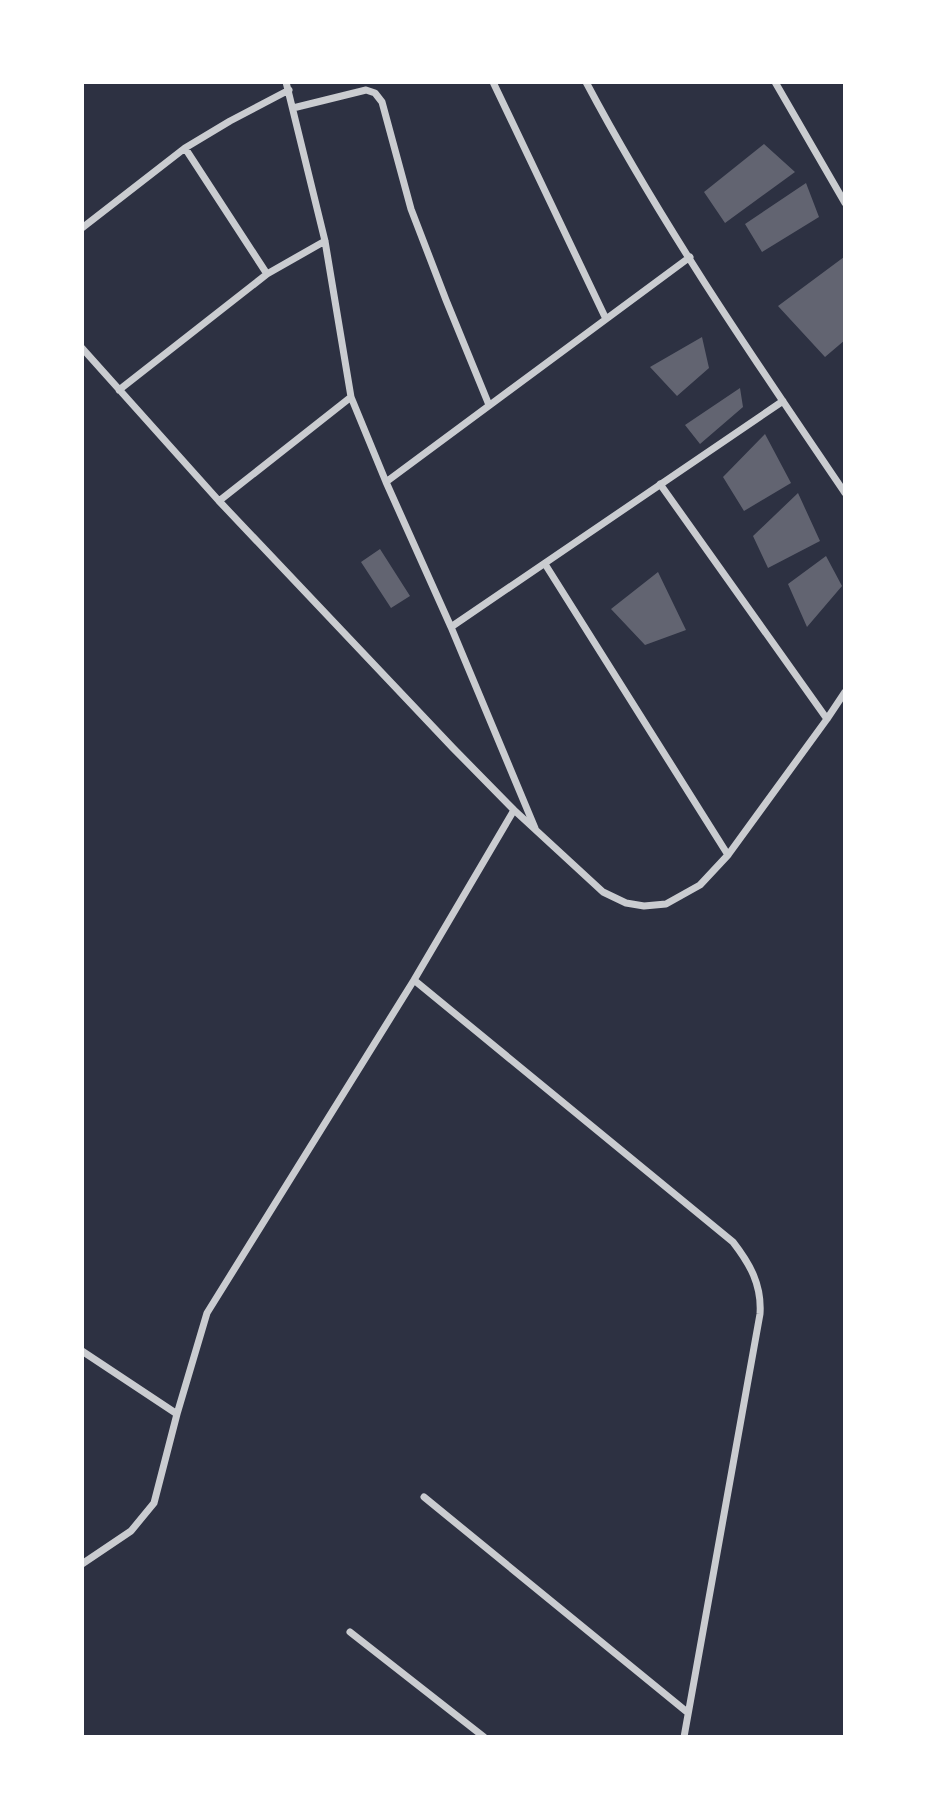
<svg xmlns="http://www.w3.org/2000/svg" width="927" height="1819" font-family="'Source Serif 4',serif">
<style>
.building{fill:#626471}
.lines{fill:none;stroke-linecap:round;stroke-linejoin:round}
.minor{stroke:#caccd0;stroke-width:7}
</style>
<rect width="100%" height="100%" fill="#2d3142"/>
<path class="building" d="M764,144L795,172L725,223L704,192Z
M806,183L819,217L762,252L745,224Z
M844,257L845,340L825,357L778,306Z
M702,337L709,368L677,396L650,367Z
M740,388L743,407L700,444L685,425Z
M765,434L791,483L744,511L723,477Z
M798,493L820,541L768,568L753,536Z
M380,549L410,596L391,608L361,562Z
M826,556L842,586L807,627L788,584Z
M658,572L686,630L645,645L611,609Z"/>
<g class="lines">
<path class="minor" d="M286,82L325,241L351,397L386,482L451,627L535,828
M493,82L606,319
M586,82C662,225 754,359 845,493
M775,82L845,203
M293,108L366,90L375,93L382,102L411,209L446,300L489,405
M185,148L267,274
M82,228L185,148L230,121L289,90
M82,348L219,501L453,748L514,810L603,892L626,903L644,906L666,904L700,885L728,855L827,719L845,692
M119,390L267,274L325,241
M386,482L690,257
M660,484L827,719
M219,501L351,397
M545,564L728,855
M451,627L783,401
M414,980L733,1242C750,1264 762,1285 760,1314L684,1737
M82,1351L177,1414
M424,1497L687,1712
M82,1564L131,1531L154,1503L177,1414L207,1313L414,980L514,810
M350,1632L484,1737"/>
</g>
<rect width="927" height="1819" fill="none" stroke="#ffffff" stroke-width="168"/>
</svg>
